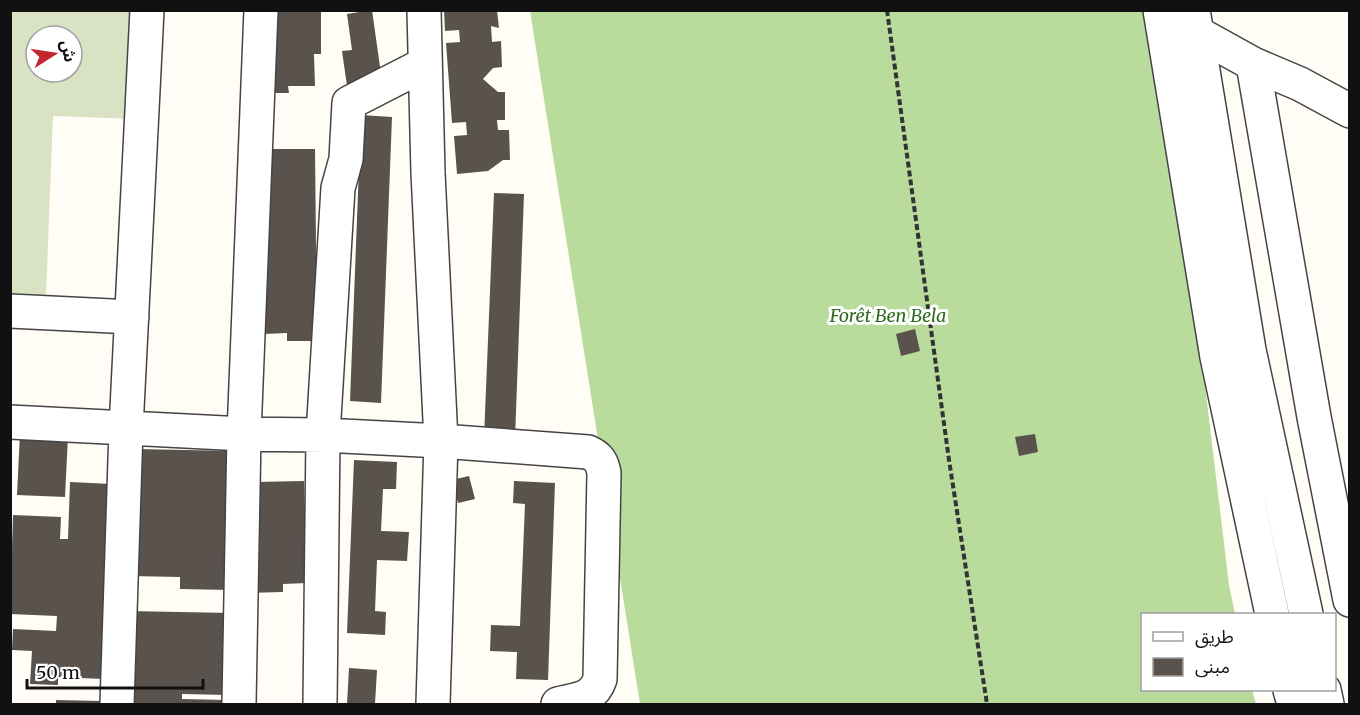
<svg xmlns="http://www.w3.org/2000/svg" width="1360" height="715" font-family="Merriweather,'Noto Sans Arabic',serif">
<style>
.forest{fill:#b9dc9c}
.cemetery{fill:#d9e3c4;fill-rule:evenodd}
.building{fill:#5a524d}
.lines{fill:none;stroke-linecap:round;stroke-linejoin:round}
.minor-casing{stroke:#444;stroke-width:36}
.path{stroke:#333;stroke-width:4;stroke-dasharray:6 3;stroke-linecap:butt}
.minor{stroke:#fff;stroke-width:33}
.labels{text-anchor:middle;stroke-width:6;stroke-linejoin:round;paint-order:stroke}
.park-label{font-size:18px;font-style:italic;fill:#2f6b1f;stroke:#fff}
</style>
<rect width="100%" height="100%" fill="#fffdf5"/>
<path class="forest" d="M530,11H1160L1229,585L1235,614H1142V690H1252L1256,704H640Z"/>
<path class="cemetery" d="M10,11H137L135,119L53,116L46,295L11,293ZM36,36H72V72H36Z"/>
<path class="building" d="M272,10H321V54H314L315,86H288L289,93H274Z
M372,10L382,81L347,86L342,51L352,50L347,14Z
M444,10H497L499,28L491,26L492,42L501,41L502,67L493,68L483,79L498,92H505V120H497L498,130H509L510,160H503L488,171L457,174L454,136L467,135L466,122L452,123L446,43L460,42L459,30L445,31Z
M361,115L392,117L381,403L350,401Z
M262,149H315L317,341H287V333L264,334Z
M494,193L524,194L515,439L484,438Z
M915,329L920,351L901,356L896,334Z
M20,433L68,436L65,497L17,495Z
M1035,434L1038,452L1019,456L1015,437Z
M135,449L235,451L230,590L180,589V577L131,576Z
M354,460L397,462L396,489H383L381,531L409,532L407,561L377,560L375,611L386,612L385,635L347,633Z
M469,476L475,499L458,503L452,480Z
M304,481L307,583L283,584V592L249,593L252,482Z
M514,481L555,483L548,680L516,679L517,652L490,651L491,625L520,626L525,504L513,503Z
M70,482L111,484L103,679L58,677V685L30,684L32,651L12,650L13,629L56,631L57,616L10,614L13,515L61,517L60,539H68Z
M127,611L231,613L229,695L182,694V699L227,700V704H125Z
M349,668L377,670L375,704H347Z
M56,700L101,701V704H56Z"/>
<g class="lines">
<defs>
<path id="minor" d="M424,10L428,173L441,441L433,704
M1160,10L1217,357L1272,614
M1193,10L1249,350L1306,614
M1197,33L1253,64L1300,84L1350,111
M1253,64L1314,417L1350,600
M10,311L132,317
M10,422L244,434L323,435L441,441L588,452C599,457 602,462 604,473L600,679C593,700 577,699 558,704
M1290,690L1294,704
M1324,690L1327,704
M117,704L126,429L147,10
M239,704L244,434L261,10
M320,704L323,435L338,188L346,159L349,103L425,64"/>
</defs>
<use href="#minor" class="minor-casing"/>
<path class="path" d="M887,10L949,460L987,704"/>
<use href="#minor" class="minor"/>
</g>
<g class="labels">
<g class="park-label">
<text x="888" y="322">Forêt Ben Bela</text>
</g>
</g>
<rect width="1360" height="715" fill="none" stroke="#111111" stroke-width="24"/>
<rect x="1141" y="613" width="195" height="78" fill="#ffffff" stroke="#a0a0a0" stroke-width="1.5"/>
<rect x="1153" y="632" width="30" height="9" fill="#ffffff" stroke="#a0a0a0" stroke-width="1.5"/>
<text x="1195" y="643" font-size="18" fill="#111111">طريق</text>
<rect x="1153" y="658" width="30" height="18" fill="#5a524d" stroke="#a0a0a0" stroke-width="1.5"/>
<text x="1195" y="673" font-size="18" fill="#111111">مبنى</text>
<g transform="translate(54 54) rotate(78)"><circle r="28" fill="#ffffff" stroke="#a0a0a0" stroke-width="1.5"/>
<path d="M0-4.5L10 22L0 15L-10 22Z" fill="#c4262e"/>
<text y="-9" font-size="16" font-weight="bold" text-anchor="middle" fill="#111111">ش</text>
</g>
<path d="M27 679v9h176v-9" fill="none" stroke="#111111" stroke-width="3"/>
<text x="36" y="679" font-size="18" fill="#111111" stroke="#ffffff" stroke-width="4.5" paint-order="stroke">50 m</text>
</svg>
